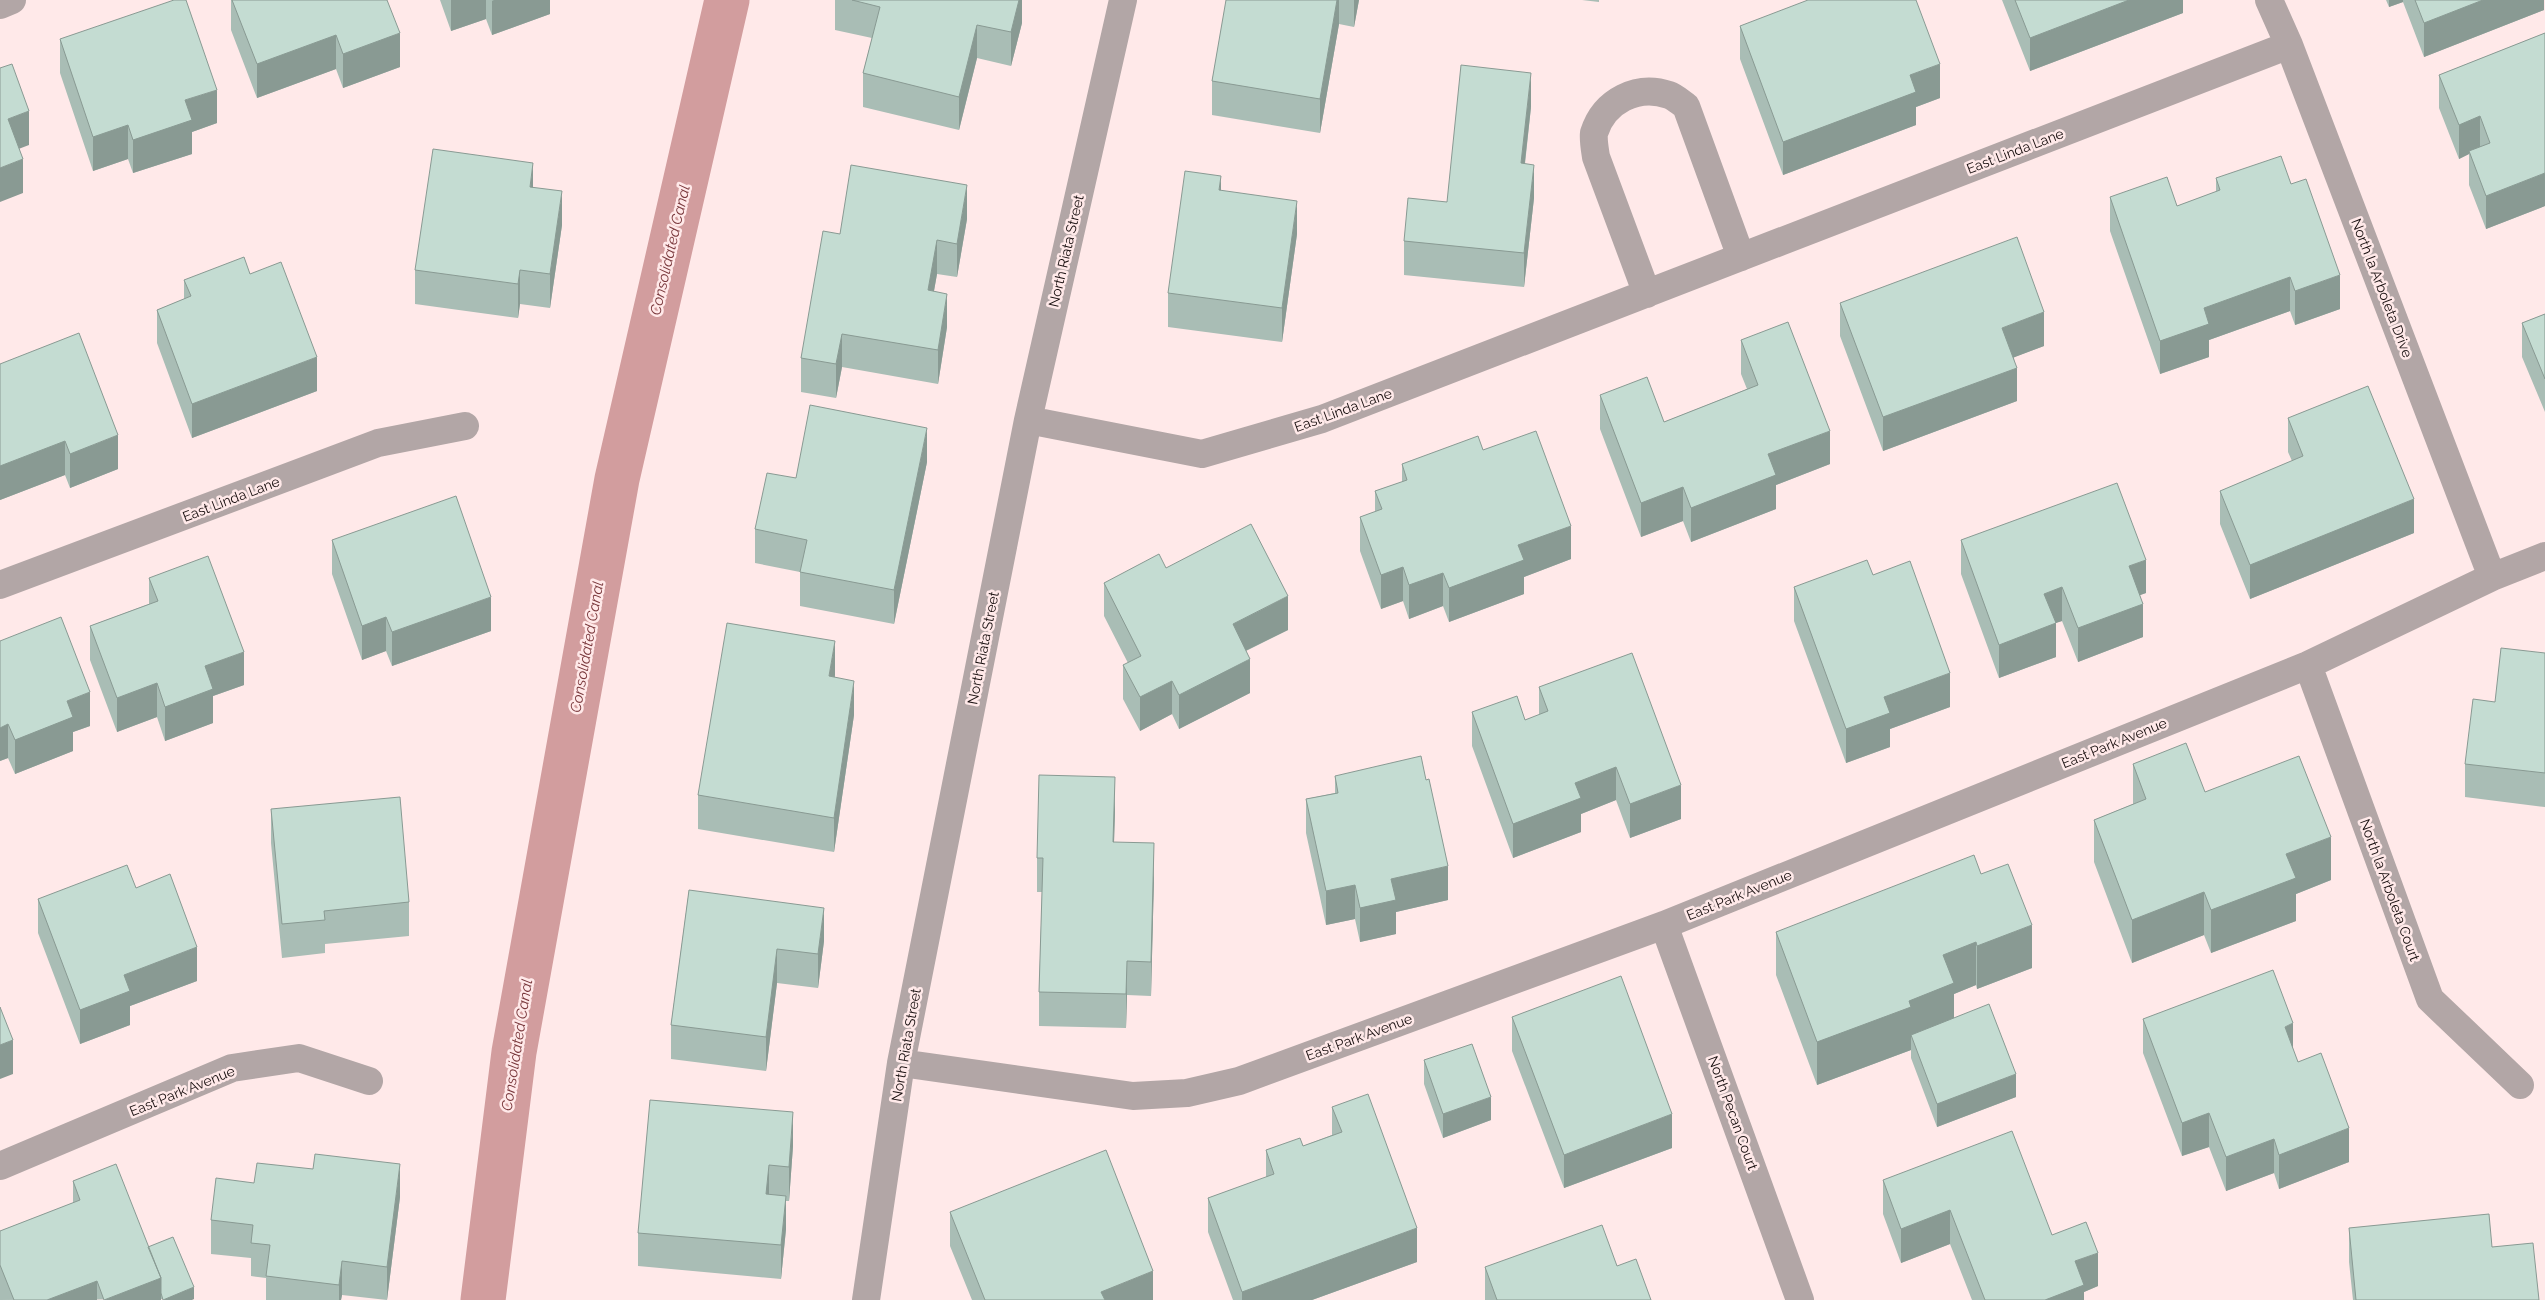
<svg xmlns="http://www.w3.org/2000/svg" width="2545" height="1300" font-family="Raleway,sans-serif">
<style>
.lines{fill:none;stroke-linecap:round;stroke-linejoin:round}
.canal{stroke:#d29d9e;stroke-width:45}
.street{stroke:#b2a6a6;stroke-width:28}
.wall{fill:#a9bdb5}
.shaded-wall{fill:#899a93}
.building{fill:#c4dcd2;stroke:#899a93}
.labels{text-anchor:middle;stroke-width:5;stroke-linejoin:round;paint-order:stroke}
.street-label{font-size:14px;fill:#160d0d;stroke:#ffe9e9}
.water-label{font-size:15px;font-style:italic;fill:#79373b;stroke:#ffe9e9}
</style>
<rect width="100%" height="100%" fill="#ffe9e9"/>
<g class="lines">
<path class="canal" d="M483,1300L514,1052L617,479L727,0"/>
<path class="street" d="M2269,0L2289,45L2492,577
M0,5L12,0
M1647,294L1596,157C1595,150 1593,140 1594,133C1604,101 1637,84 1669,95C1675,97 1681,103 1686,106L1741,257
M1028,420L1202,454L1322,419L2289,45
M0,585L378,443L465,426
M2308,665L2430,999L2520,1085
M1664,925L1800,1300
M901,1063L1133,1096L1187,1093L1239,1081L1664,925L2308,665L2492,577L2545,556
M0,1166L232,1068L299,1058L369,1081
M866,1300L901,1063L1028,420L1123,0"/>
</g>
<path class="wall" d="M231,0H387L400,67L343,88L336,69L257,98L231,30Z
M440,0H550V14L492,35L486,19L451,31Z
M835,0H1022V23L1011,66L977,58L959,130L863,107V73L872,38L835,30Z
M1226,0H1359L1354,27L1339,24L1320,133L1212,115V81L1226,4Z
M1582,0H1599V2Z
M2002,0H2183V13L2030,71Z
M2386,0H2544V10L2424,57L2403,2L2389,7Z
M1740,26L1940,98L1916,107V125L1783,175L1740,59Z
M2545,33V206L2486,229L2469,185V154L2459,159L2439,108V75Z
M60,39L217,123L192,132V154L133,173L128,159L93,171L60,73Z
M1531,107L1525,164L1534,198L1524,287L1404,275V241L1447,202Z
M2216,178L2340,309L2295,325L2290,311L2209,340V357L2160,374L2110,231V197L2177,206L2216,192Z
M533,187L562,225L550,308L520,304L518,318L415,304V270Z
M967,219L957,277L937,274L934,291L947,327L938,384L842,367L836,398L801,392V358L840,234Z
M1297,234L1282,342L1168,327V293Z
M250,274L317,391L192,438L157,343V310L184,299V280Z
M1840,303L2044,346L2014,357L2017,401L1883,451L1840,336Z
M2545,314V412L2522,357V323Z
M1741,340L1830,464L1776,485V509L1691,542L1683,521L1641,537L1600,429V395L1664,422L1747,389L1741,374Z
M0,364L118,469L70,488L65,475L0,500Z
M2288,418L2414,533L2250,599L2220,524V491L2292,461L2288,452Z
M1483,450L1571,559L1524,577V594L1449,622L1443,606L1409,619L1403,601L1381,609L1360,551V517L1375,512V491L1402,482V464Z
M927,462L894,624L800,606V572L755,563V529L796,478Z
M332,540L491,631L392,666L386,651L362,660L332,574Z
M1961,540L2146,593L2140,595L2143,637L2078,662L2062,621L2055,623L2056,657L1999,678L1961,574Z
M1166,568L1288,630L1246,651L1250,693L1179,729L1172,714L1140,731L1123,699V665L1128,663L1104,616V583Z
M1873,575L1950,707L1890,729V747L1846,763L1794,621V587Z
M149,578L244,685L213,696V723L165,741L157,717L117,732L90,660V626L149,604Z
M0,641L90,726L73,732V751L15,774L8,758L0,761Z
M2545,653V807L2465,797V764L2495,702Z
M835,675V677L854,715L834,852L698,829V795Z
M1539,687L1681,819L1630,838L1616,800L1581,814V832L1513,858L1472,746V712L1525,720L1539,715Z
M2133,764L2205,792L2331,880L2296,894V921L2211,953L2204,935L2132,963L2094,862V820L2133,804Z
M1335,776L1448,900L1396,912V934L1360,942L1355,919L1326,925L1306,833V799L1335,793Z
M271,809L409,902V936L325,944V953L282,958L271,843Z
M1115,810L1114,842L1154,877L1151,996L1127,995L1126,1028L1039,1026V992L1042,892H1037V858Z
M1981,874L2032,968L1977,989L1976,985L1954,994V1018L2016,1097L1937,1127L1911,1058V1050L1817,1085L1776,975V932Z
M136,888L197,981L130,1006V1025L80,1044L38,933V899Z
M689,890L824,941L818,988L777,983L766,1071L671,1059V1025Z
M1512,1017L1672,1148L1564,1188L1512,1051Z
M2143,1019L2293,1050L2298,1062L2349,1162L2279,1189L2274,1173L2226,1191L2209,1147L2182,1156L2143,1053Z
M1424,1060L1491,1120L1443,1138L1424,1084Z
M1332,1107L1417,1262L1312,1300H1233L1208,1232V1198L1266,1178V1150L1303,1146L1332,1135Z
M793,1146L789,1201H786V1229L781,1279L638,1266V1233Z
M1883,1180L2052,1235L2098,1286L2084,1292V1300H1972L1950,1244L1901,1263L1883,1214Z
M73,1181L148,1247L194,1299L0,1300V1231L73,1203Z
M400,1197L387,1300L342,1295L341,1300H266V1278L251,1276V1258L211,1254V1220Z
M950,1212L1153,1300H972L950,1246Z
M2349,1228L2492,1247L2539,1300H2353L2349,1262Z
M1617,1266L1651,1300H1485V1267Z"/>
<path class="shaded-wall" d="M451,0H486V19L451,31Z
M494,0H550V14L492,35V1Z
M1019,0H1022V23L1011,66V32Z
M1337,0H1339V24L1320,133V99Z
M1354,0H1359L1354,27Z
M2129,0H2183V13L2030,71V38Z
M2389,0H2403V2L2389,7Z
M2483,0H2544V10L2424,57V23Z
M977,25V58L959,130V97Z
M400,33V67L343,88V54Z
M336,35V69L257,98V64Z
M1940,64V98L1916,107V125L1783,175V142L1910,75Z
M1531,73V107L1521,197V163Z
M217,90V123L192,132V154L133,173V140L185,100Z
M29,111V145L8,153V119Z
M2480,116V150L2469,151V154L2459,159V125Z
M128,125V159L93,171V137Z
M23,159V193L0,202V168Z
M533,163V197L530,187Z
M1534,165V198L1524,287V253Z
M2545,173V206L2486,229V196Z
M1221,176V210L1219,190Z
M967,185V219L957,277V244Z
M562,191V225L550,308V274Z
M1297,201V234L1282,342V308Z
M937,240V274L928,324V290Z
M520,270V304L518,318V284Z
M2340,275V309L2295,325V291Z
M2290,277V311L2209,340V357L2160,374V341L2204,308Z
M947,294V327L938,384V350Z
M2044,312V346L2002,362V328Z
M842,334V367L836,398V364Z
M317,357V391L192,438V404Z
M2017,368V401L1883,451V417Z
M927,428V462L894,624V590Z
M1830,431V464L1776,485V509L1691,542V508L1768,454Z
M118,435V469L70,488V454Z
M65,441V475L0,500V466Z
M1683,487V521L1641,537V503Z
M2414,499V533L2250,599V565Z
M1571,526V559L1524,577V594L1449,622V588L1518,545Z
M2146,560V593L2129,599V566Z
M1403,567V601L1381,609V575Z
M1443,573V606L1409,619V585Z
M2062,587V621L2044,627V594Z
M1288,596V630L1233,657V624Z
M491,597V631L392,666V632Z
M2143,604V637L2078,662V628Z
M386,617V651L362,660V626Z
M2056,623V657L1999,678V645Z
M835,641V675L829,710V676Z
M244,652V685L213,696V723L165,741V707L205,666Z
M1250,659V693L1179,729V695Z
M1950,673V707L1890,729V747L1846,763V729L1884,697Z
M854,681V715L834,852V818Z
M1172,681V714L1140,731V697Z
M157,683V717L117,732V698Z
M90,692V726L73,732V751L15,774V740L67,701Z
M8,724V758L0,761V728Z
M1616,767V800L1581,814V832L1513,858V824L1575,783Z
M1115,777V810L1113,875V842Z
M1681,785V819L1630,838V804Z
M2331,837V880L2296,894V921L2211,953V910L2286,854Z
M1154,843V877L1151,996V962Z
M1448,866V900L1396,912V934L1360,942V908L1391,879Z
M1355,885V919L1326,925V891Z
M2204,892V935L2132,963V920Z
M824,908V941L818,988V954Z
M2032,925V968L1977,989V946Z
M1976,942V985L1954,994V1026L1911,1035V1050L1817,1085V1042L1909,1001L1943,955Z
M197,947V981L130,1006V1025L80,1044V1010L124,975Z
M777,949V983L766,1071V1037Z
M1127,961V995L1126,1028V994Z
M2293,1023V1057L2285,1027Z
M13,1040V1074L0,1079V1045Z
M2016,1074V1097L1937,1127V1104Z
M1491,1097V1120L1443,1138V1114Z
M793,1112V1146L789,1201V1167Z
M2209,1113V1147L2182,1156V1123Z
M1672,1114V1148L1564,1188V1155Z
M2349,1128V1162L2279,1189V1155Z
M2274,1139V1173L2226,1191V1157Z
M400,1164V1197L387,1300V1267Z
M769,1165V1199L766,1194Z
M786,1196V1229L781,1279V1245Z
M1950,1210V1244L1901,1263V1229Z
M1417,1228V1262L1312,1300H1242V1292Z
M2098,1253V1286L2084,1292V1300H2045L2075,1261Z
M342,1261V1295L341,1300H339V1285Z
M1153,1271V1300H1101V1292Z
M161,1278V1300H104Z
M97,1281V1300H47Z
M194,1287V1299L192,1300H163Z"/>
<path class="building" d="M174,0H186L217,90L185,100L192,120L133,140L128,125L93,137L60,39Z
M232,0H387L400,33L343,54L336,35L257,64Z
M852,0H1019L1011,32L977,25L959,97L863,73L880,7Z
M1226,0H1337L1320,99L1212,81Z
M1808,0H1916L1940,64L1910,75L1916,92L1783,142L1740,26Z
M2015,0H2129L2030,38Z
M2415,0H2483L2424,23Z
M2545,33V173L2486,196L2469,151L2490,143L2480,116L2459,125L2439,75Z
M12,64L29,111L8,119L23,159L0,168V68Z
M1461,65L1531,73L1521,163L1534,165L1524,253L1404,241L1408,198L1447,202Z
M433,149L533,163L530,187L562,191L550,274L520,270L518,284L415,270Z
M2281,156L2291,184L2306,179L2340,275L2295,291L2290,277L2204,308L2209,324L2160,341L2110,197L2167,177L2177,206L2220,190L2216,178Z
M851,165L967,185L957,244L937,240L928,290L947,294L938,350L842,334L836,364L801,358L823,231L840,234Z
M1185,171L1221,176L1219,190L1297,201L1282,308L1168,293Z
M2017,237L2044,312L2002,328L2017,368L1883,417L1840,303Z
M244,257L250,274L281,262L317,357L192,404L157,310L191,296L184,280Z
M2545,314V379L2522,323Z
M1788,322L1830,431L1768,454L1776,475L1691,508L1683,487L1641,503L1600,395L1647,377L1664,422L1758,385L1741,340Z
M79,333L118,435L70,454L65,441L0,466V364Z
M2368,386L2414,499L2250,565L2220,491L2303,456L2288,418Z
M810,405L927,428L894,590L800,572L807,540L755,529L767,473L796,478Z
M1536,431L1571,526L1518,545L1524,560L1449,588L1443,573L1409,585L1403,567L1381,575L1360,517L1382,509L1375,491L1407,480L1402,464L1478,436L1483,450Z
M2117,483L2146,560L2129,566L2143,604L2078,628L2062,587L2044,594L2056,623L1999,645L1961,540Z
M456,496L491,597L392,632L386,617L362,626L332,540Z
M1251,524L1288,596L1233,624L1250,659L1179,695L1172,681L1140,697L1123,665L1141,656L1104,583L1159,554L1166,568Z
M208,556L244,652L205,666L213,689L165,707L157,683L117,698L90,626L158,601L149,578Z
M1867,560L1873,575L1910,561L1950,673L1884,697L1890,713L1846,729L1794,587Z
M61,617L90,692L67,701L73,717L15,740L8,724L0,728V641Z
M727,623L835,641L829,676L854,681L834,818L698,795Z
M2501,648L2545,653V773L2465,764L2473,699L2495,702Z
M1632,653L1681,785L1630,804L1616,767L1575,783L1581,798L1513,824L1472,712L1517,696L1525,720L1548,711L1539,687Z
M2186,743L2205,792L2299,756L2331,837L2286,854L2296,878L2211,910L2204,892L2132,920L2094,820L2146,799L2133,764Z
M1421,756L1426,780L1429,779L1448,866L1391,879L1396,900L1360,908L1355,885L1326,891L1306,799L1338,793L1335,776Z
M1039,775L1115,777L1113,842L1154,843L1151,962L1127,961L1126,994L1039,992L1043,858H1037Z
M400,797L409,902L324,911L325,920L282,924L271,809Z
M1974,855L1981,874L2008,864L2032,925L1977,946L1976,942L1943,955L1954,983L1909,1001L1911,1007L1817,1042L1776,932Z
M127,865L136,888L170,874L197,947L124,975L130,991L80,1010L38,899Z
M689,890L824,908L818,954L777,949L766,1037L671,1025Z
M2273,970L2293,1023L2285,1027L2298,1062L2321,1053L2349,1128L2279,1155L2274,1139L2226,1157L2209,1113L2182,1123L2143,1019Z
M1621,976L1672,1114L1564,1155L1512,1017Z
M1989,1004L2016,1074L1937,1104L1911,1035Z
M0,1007L13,1040L0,1045Z
M1472,1044L1491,1097L1443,1114L1424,1060Z
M1368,1094L1417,1228L1242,1292L1208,1198L1274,1174L1266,1150L1300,1138L1303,1146L1342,1132L1332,1107Z
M650,1100L793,1112L789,1167L769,1165L766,1194L786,1196L781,1245L638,1233Z
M2012,1131L2052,1235L2086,1222L2098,1253L2075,1261L2084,1285L2045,1300H1985L1950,1210L1901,1229L1883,1180Z
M1106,1150L1153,1271L1101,1292L1105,1300H985L950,1212Z
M315,1154L400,1164L387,1267L342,1261L339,1285L266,1276L270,1245L251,1243L253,1225L211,1220L216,1178L254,1183L257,1163L313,1169Z
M116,1164L161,1278L104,1300L97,1281L47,1300H14L0,1265V1231L80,1200L73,1181Z
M2489,1214L2492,1247L2533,1243L2539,1300H2356L2349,1228Z
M1602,1225L1617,1266L1636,1259L1651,1300H1497L1485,1267Z
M173,1237L194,1287L163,1300L161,1293V1278L148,1247Z"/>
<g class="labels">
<g class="street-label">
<text transform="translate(2015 151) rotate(-21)" y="5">East Linda Lane</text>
<text transform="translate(1066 251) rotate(-77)" y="5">North Riata Street</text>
<text transform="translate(2382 288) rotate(69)" y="5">North la Arboleta Drive</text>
<text transform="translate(1343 410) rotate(-20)" y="5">East Linda Lane</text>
<text transform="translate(231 499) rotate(-21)" y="5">East Linda Lane</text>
<text transform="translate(983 648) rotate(-79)" y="5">North Riata Street</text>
<text transform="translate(2114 743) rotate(-22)" y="5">East Park Avenue</text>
<text transform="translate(2390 890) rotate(70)" y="5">North la Arboleta Court</text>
<text transform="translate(1739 895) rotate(-22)" y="5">East Park Avenue</text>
<text transform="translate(1359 1037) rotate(-20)" y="5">East Park Avenue</text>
<text transform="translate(906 1045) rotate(-80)" y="5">North Riata Street</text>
<text transform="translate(182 1091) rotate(-22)" y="5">East Park Avenue</text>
<text transform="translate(1733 1113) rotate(70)" y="5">North Pecan Court</text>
</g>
<g class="water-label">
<text transform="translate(670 250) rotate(-77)" y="5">Consolidated Canal</text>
<text transform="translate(587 647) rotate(-80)" y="5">Consolidated Canal</text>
<text transform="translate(517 1045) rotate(-81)" y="5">Consolidated Canal</text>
</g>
</g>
</svg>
